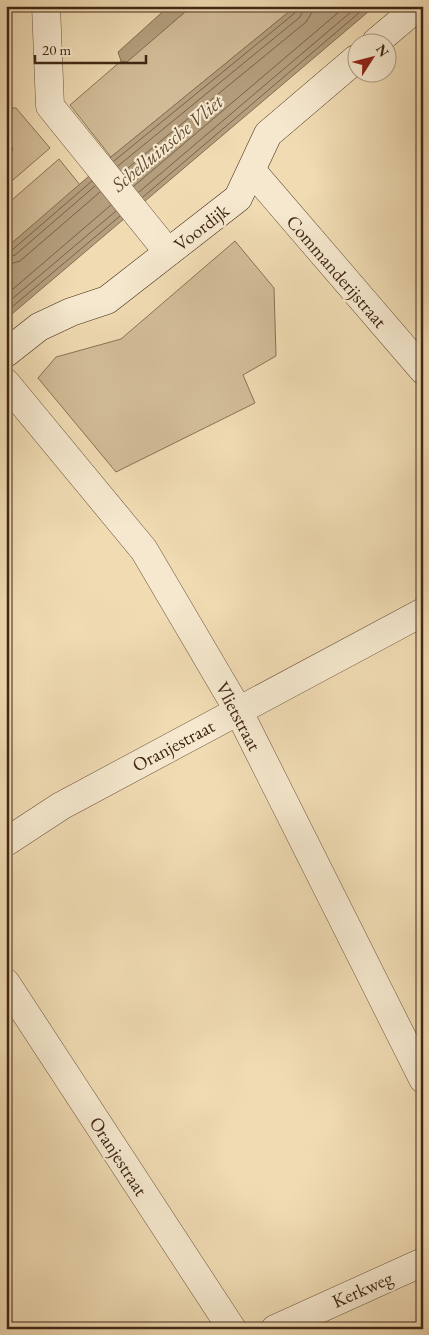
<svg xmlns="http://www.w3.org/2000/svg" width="429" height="1335" font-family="'EB Garamond',serif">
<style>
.green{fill:#d2bc98;stroke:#897256}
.water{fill:#b49e7d;stroke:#866e53}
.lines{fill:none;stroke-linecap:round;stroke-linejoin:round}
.shore{stroke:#7a6248;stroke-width:1}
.street-casing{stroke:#6c543c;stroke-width:29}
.secondary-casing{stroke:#402714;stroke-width:29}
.street{stroke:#f5e8ce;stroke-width:28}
.secondary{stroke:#f5e8ce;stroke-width:28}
.labels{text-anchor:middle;stroke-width:4.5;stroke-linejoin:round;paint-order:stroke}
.street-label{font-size:19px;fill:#402714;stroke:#f5e8ce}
.water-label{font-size:20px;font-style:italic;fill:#634b34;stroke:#f5e8ce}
</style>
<rect width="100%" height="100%" fill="#f0dbb3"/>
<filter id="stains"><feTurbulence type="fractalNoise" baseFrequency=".004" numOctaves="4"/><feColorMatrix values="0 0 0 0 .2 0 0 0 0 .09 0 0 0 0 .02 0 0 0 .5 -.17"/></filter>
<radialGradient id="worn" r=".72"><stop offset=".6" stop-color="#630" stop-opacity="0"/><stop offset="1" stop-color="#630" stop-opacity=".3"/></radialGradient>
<path class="green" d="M192,6H296L111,157L70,105L121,61H127Z
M6,108H16L50,148L6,186V157L13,150L9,138H6Z
M59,159L80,185L6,248V205Z
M235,241L274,288L276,356L243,375L255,403L116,472L38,378L56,357L121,339Z"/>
<path class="water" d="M169,6H192L127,62L121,61L118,52Z
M296,6H375L6,319V248L111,157Z"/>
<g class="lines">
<path class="shore" d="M114,161L296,12L298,6
M118,166L300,17L305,6
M123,172L306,22L311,14L312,6
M134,186L346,6
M139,192L358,6
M143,197L367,6
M6,252L12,250L92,181
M6,258L15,255L95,186
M6,265L20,261L100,192
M6,295L111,205
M6,304L116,211
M6,312L120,216"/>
<defs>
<path id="street" d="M46,6L50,106L168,252
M252,171L423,370
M6,383L144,550L238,710L423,1079
M6,842L61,806L423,612
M6,983L232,1329
M275,1329L423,1262"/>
<path id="secondary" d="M376,42L419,6
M6,353L39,327L71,312L107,300L238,198L268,134L356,59"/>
</defs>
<use href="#street" class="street-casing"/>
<use href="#secondary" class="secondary-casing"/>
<use href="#street" class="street"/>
<use href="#secondary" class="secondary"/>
</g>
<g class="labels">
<g class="street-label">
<text transform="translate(201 227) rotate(-38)" y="7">Voordijk</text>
<text transform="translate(337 271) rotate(49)" y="7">Commanderijstraat</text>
<text transform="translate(239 716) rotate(62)" y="7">Vlietstraat</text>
<text transform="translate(173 745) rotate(-28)" y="7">Oranjestraat</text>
<text transform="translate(119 1156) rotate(57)" y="7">Oranjestraat</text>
<text transform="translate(362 1289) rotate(-24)" y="7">Kerkweg</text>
</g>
<g class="water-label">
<text transform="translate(167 143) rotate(-40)" y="7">Schelluinsche Vliet</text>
</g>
</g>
<rect width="429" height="1335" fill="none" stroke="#f0dbb3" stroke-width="25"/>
<rect x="8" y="8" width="414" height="1320" fill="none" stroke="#402714" stroke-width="2.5"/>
<rect x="12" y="12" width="404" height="1310" fill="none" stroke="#402714"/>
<g transform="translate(372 58) rotate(54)"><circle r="24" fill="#f5e8ce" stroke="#ad9b84"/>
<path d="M0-4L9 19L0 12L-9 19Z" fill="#8f2418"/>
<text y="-8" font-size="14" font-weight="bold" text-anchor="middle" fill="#402714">N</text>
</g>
<path d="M35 55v8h111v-8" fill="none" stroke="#402714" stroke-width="2.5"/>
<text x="42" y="55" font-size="15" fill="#402714" stroke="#f5e8ce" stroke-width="4" paint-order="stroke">20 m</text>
<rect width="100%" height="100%" filter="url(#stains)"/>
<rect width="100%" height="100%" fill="url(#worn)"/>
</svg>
